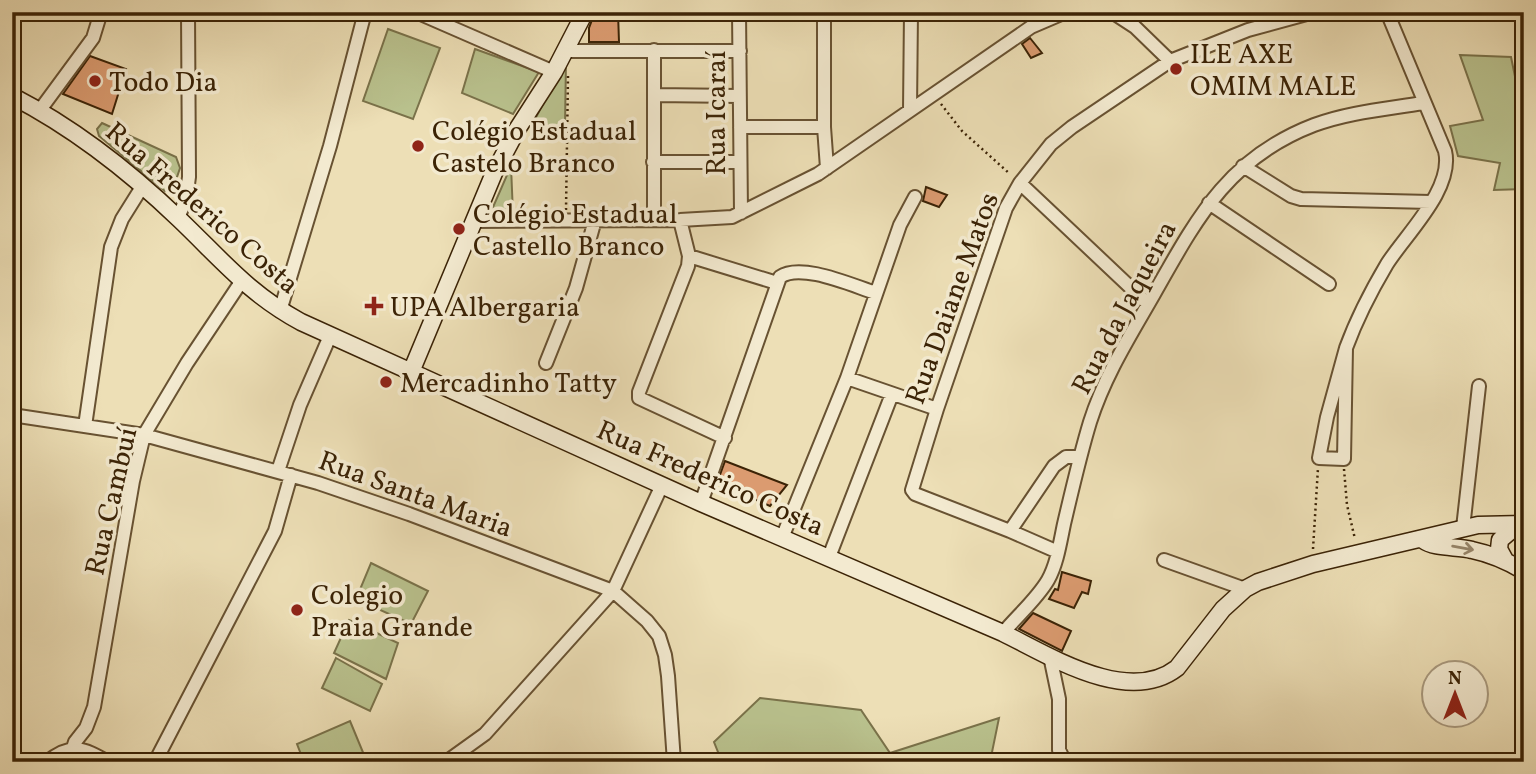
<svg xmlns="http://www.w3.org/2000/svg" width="1536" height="774" font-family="Vollkorn,serif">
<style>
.green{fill:#b9c18d;stroke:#7a724a;stroke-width:2}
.building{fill:#db9b70;stroke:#3b2306;stroke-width:2}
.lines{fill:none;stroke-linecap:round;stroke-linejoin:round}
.street-casing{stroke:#685232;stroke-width:16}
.secondary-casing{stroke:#3b2306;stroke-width:19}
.path{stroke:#3b2306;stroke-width:2.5;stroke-dasharray:2 3.5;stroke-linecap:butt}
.street{stroke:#f3ead0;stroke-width:12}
.secondary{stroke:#f3ead0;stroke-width:16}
.oneway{stroke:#97866b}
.poi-dot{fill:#8f2418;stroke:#f3ead0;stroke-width:2.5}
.labels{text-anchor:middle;stroke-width:7;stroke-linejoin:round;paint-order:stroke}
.poi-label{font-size:28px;fill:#3b2306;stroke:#f3ead0;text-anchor:start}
.street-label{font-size:28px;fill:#3b2306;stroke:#f3ead0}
</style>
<rect width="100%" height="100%" fill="#eddfb6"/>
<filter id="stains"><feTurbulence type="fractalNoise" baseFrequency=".00286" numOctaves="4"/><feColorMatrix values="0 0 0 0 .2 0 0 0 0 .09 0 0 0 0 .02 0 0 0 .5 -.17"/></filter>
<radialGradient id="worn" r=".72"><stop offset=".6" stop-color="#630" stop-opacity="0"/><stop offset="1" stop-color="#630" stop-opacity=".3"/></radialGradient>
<path class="green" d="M388,29L440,48L413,119L363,101Z
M475,49L539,72L513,114L462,93Z
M1460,55L1511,57L1518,91H1524V189L1494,190L1500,163L1458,156L1450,126L1483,120Z
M566,60L565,126L532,125Z
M102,123L176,157L180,168L177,177L165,191L99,136L97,129Z
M511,166L513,214H490Z
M1524,276V385L1517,383L1515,279Z
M371,563L428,591L411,624L356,599Z
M349,620L398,643L386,679L334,653Z
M336,658L382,684L370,711L322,688Z
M760,698L861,710L890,753L999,718L990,762H722L714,742Z
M350,721L367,762H304L297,744Z"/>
<path class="building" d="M595,12H618L619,42H589V28Z
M1030,38L1042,53L1031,58L1022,44Z
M90,56L126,69L112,114L63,94Z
M926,187L947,195L939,207L923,201Z
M725,461L787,485L770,506L717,483Z
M1062,572L1091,581L1088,594L1082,592L1074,608L1049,599L1055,589L1058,590Z
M1033,613L1071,631L1062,651L1019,629Z"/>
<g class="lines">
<defs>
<path id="street" d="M416,12L554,72
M739,12L741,213
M824,12V127L827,168
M1112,12L1135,27L1170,61
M565,51H740
M654,95L739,96
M40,110L93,38L101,12
M910,110L911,12
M740,127H824
M653,162H740
M1243,166L1291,196L1301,199L1431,202
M1020,183L1148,304
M1209,203L1329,284
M178,218L186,199L189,177L188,12
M654,220V50
M680,220L689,256L688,266L639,392V398L725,438
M474,221L680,220L732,217L818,174L1031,27L1066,12
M689,256L777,283
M280,311L330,146L365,12
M1346,348C1357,318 1371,291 1387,264C1406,234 1454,189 1445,151L1387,12
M1346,348L1344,459L1319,458L1327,417Z
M546,363L576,288L595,220
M847,378L937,409
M12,415L144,435L318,483L409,514L613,591L647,621L659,636L665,655L668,676L674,762
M85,426L111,247L122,219L142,187
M278,471L300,405L330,336
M701,503L780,277C801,262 853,286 876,293
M1463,528L1479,386
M1010,531L1054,466L1066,457H1080
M782,538L847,378L900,225L915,197
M1058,552L1010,531L915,494L912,490L937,409L1006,208L1020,183L1051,144L1072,127L1170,61L1248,30L1314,12
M829,557L892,394
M1164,560L1245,589
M1003,633C1017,616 1037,599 1048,580C1057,564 1060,543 1064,524C1072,490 1080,455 1090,422C1105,375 1130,336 1154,294C1197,218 1228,158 1314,125C1349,112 1387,109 1423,103
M1050,656L1059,699V750L1065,762
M73,748L75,742L86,728L94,707L133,481L144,435L187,363L241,282
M47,762C71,742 83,748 108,762
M155,762L275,531L291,475
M446,762L485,734L613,591L662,485"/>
<path id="secondary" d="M12,96C74,128 129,171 179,219C222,260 248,293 301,322L701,503L1003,633C1050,656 1128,706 1177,668L1223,609L1245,589L1258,582L1313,564L1478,525L1524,524
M411,372L494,173L518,128L554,72L585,12
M1423,540C1435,549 1458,546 1472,550C1491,554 1507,561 1524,571
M1505,560L1499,549L1500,540L1519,524"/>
</defs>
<use href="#street" class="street-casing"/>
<use href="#secondary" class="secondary-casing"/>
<path class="path" d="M941,104L962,131L1010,174
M566,210L568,76
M1344,469L1347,505L1355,539
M1313,549L1318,468"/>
<use href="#street" class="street"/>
<use href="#secondary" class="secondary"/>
</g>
<defs><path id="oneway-shaft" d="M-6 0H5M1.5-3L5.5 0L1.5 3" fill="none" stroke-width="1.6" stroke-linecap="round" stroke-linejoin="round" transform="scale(1.75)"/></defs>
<use class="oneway" href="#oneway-shaft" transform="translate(1463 548) rotate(10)"/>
<g class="poi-dot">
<circle cx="1176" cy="69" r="7"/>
<circle cx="95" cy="81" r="7"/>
<circle cx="418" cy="146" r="7"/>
<circle cx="459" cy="229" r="7"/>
<path d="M370.5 295.5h7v7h7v7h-7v7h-7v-7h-7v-7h7z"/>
<circle cx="386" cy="382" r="7"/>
<circle cx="297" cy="610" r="7"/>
</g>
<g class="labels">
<g class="poi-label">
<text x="1190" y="63">ILE AXE<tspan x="1190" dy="32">OMIM MALE</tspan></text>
<text x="109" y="91">Todo Dia</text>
<text x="432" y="140">Colégio Estadual<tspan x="432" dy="32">Castelo Branco</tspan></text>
<text x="473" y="223">Colégio Estadual<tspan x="473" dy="32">Castello Branco</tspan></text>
<text x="390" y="316">UPA Albergaria</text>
<text x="400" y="392">Mercadinho Tatty</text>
<text x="311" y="604">Colegio<tspan x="311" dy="32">Praia Grande</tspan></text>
</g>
<g class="street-label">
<text transform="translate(715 113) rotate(-90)" y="10">Rua Icaraí</text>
<text transform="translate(203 207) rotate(41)" y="10">Rua Frederico Costa</text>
<text transform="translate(951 298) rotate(-70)" y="10">Rua Daiane Matos</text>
<text transform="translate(1123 307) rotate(-62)" y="10">Rua da Jaqueira</text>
<text transform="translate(711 477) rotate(24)" y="10">Rua Frederico Costa</text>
<text transform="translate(416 493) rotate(20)" y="10">Rua Santa Maria</text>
<text transform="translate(110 501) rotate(-77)" y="10">Rua Cambuí</text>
</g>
</g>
<rect width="1536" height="774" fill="none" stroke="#eddfb6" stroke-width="42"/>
<rect x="14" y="14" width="1508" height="746" fill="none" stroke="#3b2306" stroke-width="3.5"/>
<rect x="21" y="21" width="1494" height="732" fill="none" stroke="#3b2306" stroke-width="2"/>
<g transform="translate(1455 694)"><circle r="33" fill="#f3ead0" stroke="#a99a7f" stroke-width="2"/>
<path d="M0-5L12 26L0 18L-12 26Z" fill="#8f2418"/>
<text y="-10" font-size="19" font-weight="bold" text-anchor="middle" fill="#3b2306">N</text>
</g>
<rect width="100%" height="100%" filter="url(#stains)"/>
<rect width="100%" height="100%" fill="url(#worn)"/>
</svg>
